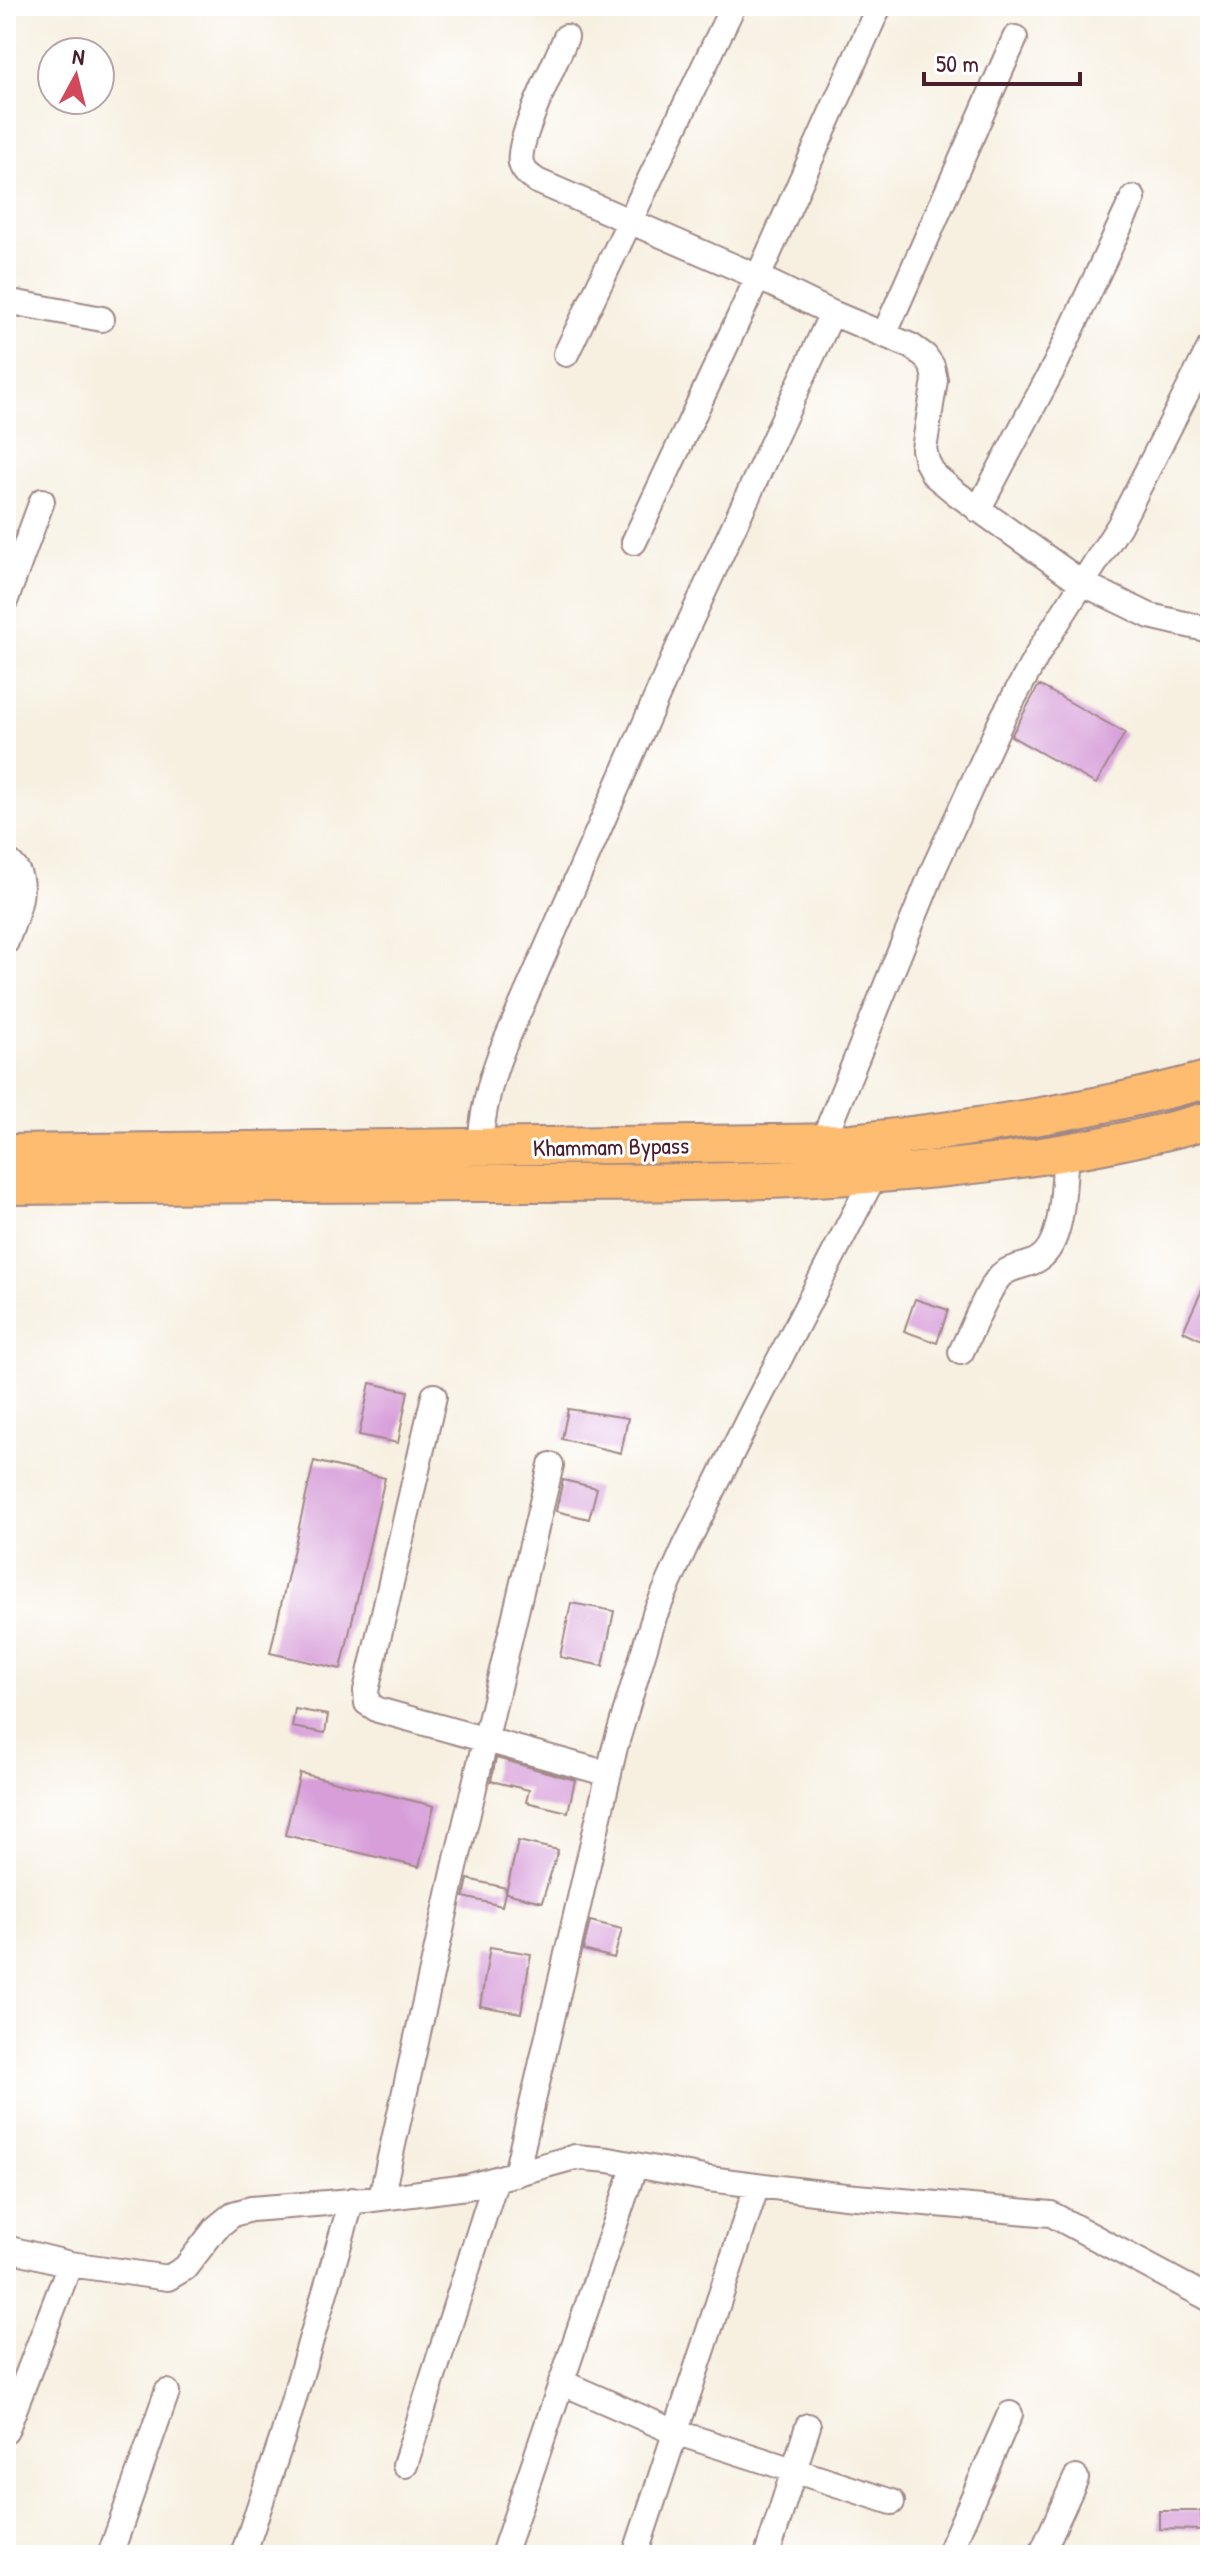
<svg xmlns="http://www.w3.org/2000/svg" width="1216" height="2561" font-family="'Patrick Hand',sans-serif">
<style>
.building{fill:#d79ed9}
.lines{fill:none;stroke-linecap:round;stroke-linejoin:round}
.minor-casing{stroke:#a08886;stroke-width:28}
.highway-casing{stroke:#a08886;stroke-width:40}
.minor{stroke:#fff;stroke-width:24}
.highway{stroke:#fdbc70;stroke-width:36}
.labels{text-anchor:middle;stroke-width:6;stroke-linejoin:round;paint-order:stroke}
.street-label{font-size:24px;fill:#4a1f2b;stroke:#fff}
</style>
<rect width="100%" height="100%" fill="#fff"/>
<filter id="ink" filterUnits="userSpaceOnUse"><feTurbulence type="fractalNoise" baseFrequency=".0125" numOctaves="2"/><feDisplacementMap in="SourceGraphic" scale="16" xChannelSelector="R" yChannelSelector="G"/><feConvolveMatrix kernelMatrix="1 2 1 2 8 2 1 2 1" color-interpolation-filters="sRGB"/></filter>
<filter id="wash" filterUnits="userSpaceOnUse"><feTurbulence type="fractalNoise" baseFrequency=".006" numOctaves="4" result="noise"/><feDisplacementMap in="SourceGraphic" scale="32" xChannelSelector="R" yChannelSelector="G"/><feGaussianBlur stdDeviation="1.8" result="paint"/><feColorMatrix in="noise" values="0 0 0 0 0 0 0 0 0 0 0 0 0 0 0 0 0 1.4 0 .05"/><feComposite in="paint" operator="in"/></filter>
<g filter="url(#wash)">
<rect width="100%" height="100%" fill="#f7f0e1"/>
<g id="blocks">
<path class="building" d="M1039,685L1125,733L1096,784L1011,736Z
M1210,1273V1344L1183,1331Z
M915,1299L948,1310L937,1343L904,1331Z
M370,1383L408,1391L398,1443L359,1435Z
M568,1409L628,1418L621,1453L562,1439Z
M314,1461L385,1478L341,1669L270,1653Z
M563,1480L597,1488L589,1519L556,1511Z
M571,1603L614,1611L603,1666L560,1657Z
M295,1709L328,1715L325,1733L292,1727Z
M496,1758L575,1780L568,1812L526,1802L529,1790L491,1781Z
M300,1773L434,1806L419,1867L285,1835Z
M518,1841L558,1850L542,1902L506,1893Z
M468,1879L506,1888L502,1906L464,1897Z
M590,1921L622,1929L614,1958L583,1950Z
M490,1947L531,1954L521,2013L480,2006Z
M1159,2511H1201V2530L1159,2529Z"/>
</g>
</g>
<g filter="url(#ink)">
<use href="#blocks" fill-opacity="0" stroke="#a08886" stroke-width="2"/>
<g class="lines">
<defs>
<path id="minor" d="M566,37C556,62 516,140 521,163C523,172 530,176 537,181L758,277L832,313L911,346L925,356L932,366L935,380L924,449L927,462L934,475L956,493L1082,583L1150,616L1210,630
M6,301L102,319
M884,335L1015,38
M566,354L733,6
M978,510L1056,363L1133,198
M634,542L758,277L879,6
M6,599L42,501
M6,860C35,878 14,918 6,942
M822,1143L934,868L1003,717L1041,648L1119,526L1210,347
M480,1148C482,1113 489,1083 502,1050L682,639L832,313
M961,1352C971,1333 987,1289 1001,1275C1012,1265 1029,1267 1040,1258C1065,1240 1063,1181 1066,1152
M434,1396L366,1691L367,1703L378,1710L609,1774
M516,2174L615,1747L655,1614L685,1547L749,1418L875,1174
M381,2198L457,1859L551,1465
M6,2248L70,2264L168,2278L185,2268L216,2228L233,2214L251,2209L365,2200L467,2187L575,2157L609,2160L709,2179L845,2196L1051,2214L1210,2299
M561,2382L675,2432L892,2502
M6,2431L70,2264
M405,2465L496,2179
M110,2555L167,2392
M243,2555L282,2439L352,2200
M503,2555L635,2165
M635,2555L757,2185
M767,2555L808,2426
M948,2555L1010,2414
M1041,2555L1076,2478"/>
<path id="highway" d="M6,1153L852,1142C973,1129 1093,1111 1210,1079
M6,1186C164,1185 322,1183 480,1183C722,1183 975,1186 1210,1120"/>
</defs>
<use href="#minor" class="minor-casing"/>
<use href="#highway" class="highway-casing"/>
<use href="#minor" class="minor"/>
<use href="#highway" class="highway"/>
</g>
</g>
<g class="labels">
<g class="street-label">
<text transform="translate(611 1147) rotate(-1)" y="8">Khammam Bypass</text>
</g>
</g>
<rect width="1216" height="2561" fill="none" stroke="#fff" stroke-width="32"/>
<g transform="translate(76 76) rotate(7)"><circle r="38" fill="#ffffff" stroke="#b7a5aa" stroke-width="2"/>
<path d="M0-6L14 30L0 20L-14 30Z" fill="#d1495b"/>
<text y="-12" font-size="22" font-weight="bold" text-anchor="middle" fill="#4a1f2b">N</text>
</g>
<path d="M924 72v12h156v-12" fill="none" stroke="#4a1f2b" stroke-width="4"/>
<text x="936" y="72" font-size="24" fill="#4a1f2b" stroke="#ffffff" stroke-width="6" paint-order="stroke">50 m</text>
</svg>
